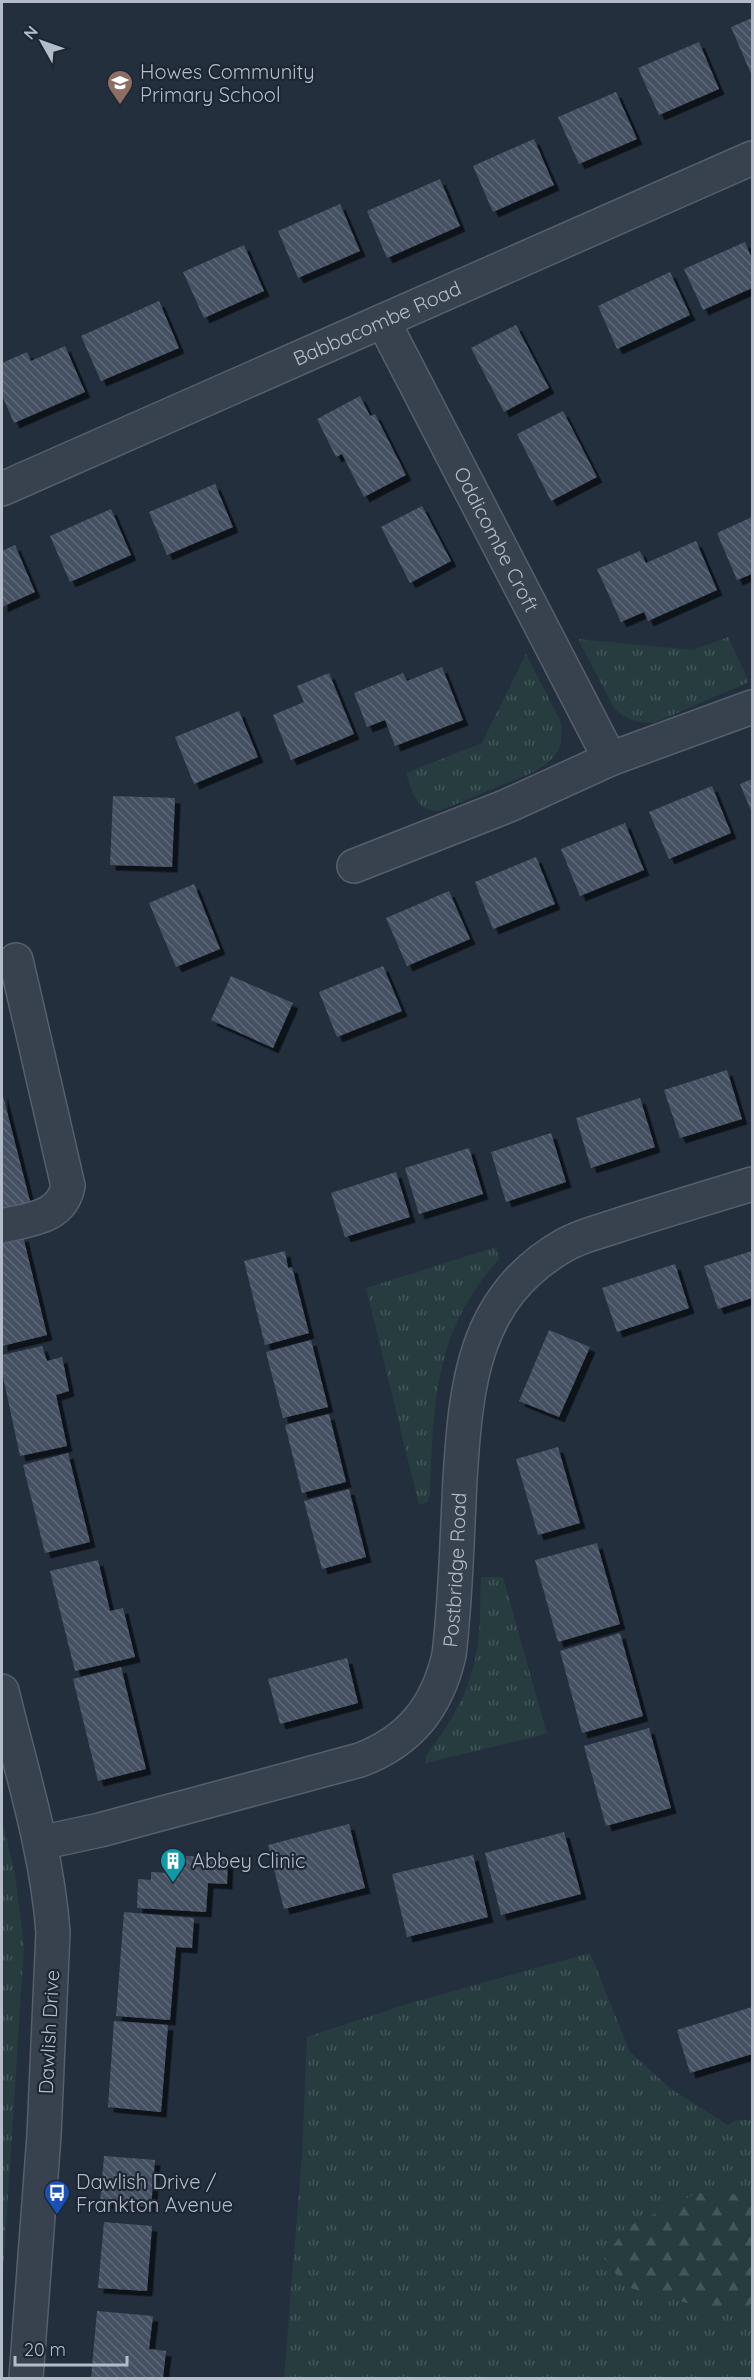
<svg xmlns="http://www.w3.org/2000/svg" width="754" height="2380" font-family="Quicksand,sans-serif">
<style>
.grass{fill:url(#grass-tufts)}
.forest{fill:url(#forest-firs)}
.building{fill:url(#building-back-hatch);filter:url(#shadow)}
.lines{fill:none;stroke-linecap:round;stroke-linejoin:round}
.minor-casing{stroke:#565f6c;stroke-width:36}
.minor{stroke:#38414e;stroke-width:33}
.labels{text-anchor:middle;stroke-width:4.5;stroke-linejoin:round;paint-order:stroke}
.poi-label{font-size:20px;fill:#b4bcc9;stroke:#1d2633;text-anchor:start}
.street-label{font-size:20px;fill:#b4bcc9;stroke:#1d2633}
</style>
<defs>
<pattern id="grass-tufts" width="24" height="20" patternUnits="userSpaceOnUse" patternTransform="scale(1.5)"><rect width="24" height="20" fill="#263c3f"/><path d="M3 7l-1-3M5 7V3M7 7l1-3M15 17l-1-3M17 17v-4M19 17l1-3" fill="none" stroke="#435659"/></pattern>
<pattern id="forest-firs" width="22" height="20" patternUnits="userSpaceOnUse" patternTransform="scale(1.5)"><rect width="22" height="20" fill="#263c3f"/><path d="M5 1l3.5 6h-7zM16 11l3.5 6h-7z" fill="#435659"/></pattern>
<pattern id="building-back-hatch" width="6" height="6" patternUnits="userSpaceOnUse" patternTransform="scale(1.5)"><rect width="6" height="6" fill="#455162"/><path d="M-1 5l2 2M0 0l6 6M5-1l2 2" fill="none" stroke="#5d6877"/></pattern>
<filter id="shadow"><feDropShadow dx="5.5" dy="5.5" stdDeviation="0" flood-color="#0009"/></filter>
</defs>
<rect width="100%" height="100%" fill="#242f3e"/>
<path class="grass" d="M728,637L749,682L654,723C637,723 626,720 614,708L578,639L693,650Z
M526,654L560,720C570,764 531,773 499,786C479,795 458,803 438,811C416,811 412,791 406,773L482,743Z
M496,1247L499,1259C434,1331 434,1402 430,1493L427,1502L419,1505L366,1288Z
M481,1577H503L547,1734L426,1763V1755C452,1723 473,1685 478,1642C481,1621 480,1599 481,1577Z
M2,1819L15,1874L24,1946L2,2291Z
M590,1953L630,2052L671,2089L728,2125L736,2120H752V2378H284L302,2154L307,2037L407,2004Z"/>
<path class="forest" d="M698,2193L752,2195V2303L729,2314L626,2287L604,2258L627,2227Z"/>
<path class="building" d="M752,18V76L731,27Z
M699,42L719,89L659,115L638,68Z
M616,92L637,139L579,164L558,117Z
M534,139L554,185L493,212L473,166Z
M440,179L460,226L387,258L367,211Z
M340,204L360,251L298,278L278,231Z
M745,242L752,259V288L703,310L684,269Z
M244,245L264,291L204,318L183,272Z
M670,272L690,315L617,349L598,306Z
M159,301L179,348L101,381L81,336Z
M516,325L549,388L504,412L471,348Z
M65,346L85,392L14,423L2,395V363L27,352L31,361Z
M360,396L370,416L375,414L406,475L364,497L342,454L336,457L317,419Z
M563,411L597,477L551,501L517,434Z
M215,484L233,527L167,555L149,512Z
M422,506L451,561L410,583L381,527Z
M111,509L131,555L70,582L50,536Z
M752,517V574L737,580L717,533Z
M696,541L717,590L648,621L644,612L621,622L597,569L640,551L646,563Z
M15,545L35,592L2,607V551Z
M442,667L463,720L395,746L385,720L367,727L354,693L403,673L407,681Z
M329,673L354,734L291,760L273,715L304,702L297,686Z
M239,711L258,757L194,784L175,737Z
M752,779V813L740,784Z
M712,786L731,833L669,859L649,812Z
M113,796L175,798L172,867L110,865Z
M625,823L644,870L580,896L561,849Z
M536,857L555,904L493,929L475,882Z
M194,884L220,949L176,967L149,903Z
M449,891L470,939L407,966L386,918Z
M383,966L402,1011L337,1037L319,992Z
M231,976L293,1003L273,1048L211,1020Z
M727,1070L742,1119L680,1138L664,1090Z
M2,1092L31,1205L2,1213Z
M640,1098L655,1147L591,1168L576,1118Z
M551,1133L566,1182L506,1202L491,1152Z
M469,1148L483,1194L419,1214L405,1168Z
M396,1172L410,1217L345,1237L331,1193Z
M23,1236L47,1335L2,1346V1242Z
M285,1251L288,1268L292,1267L309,1333L265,1345L244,1261Z
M752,1251V1298L718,1309L704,1266Z
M675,1264L689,1308L617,1332L602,1288Z
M549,1330L590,1347L559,1417L519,1401Z
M311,1340L328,1407L283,1418L266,1352Z
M42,1346L47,1361L62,1357L69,1391L56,1395L67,1446L20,1456L2,1372V1355Z
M329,1414L346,1482L302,1493L285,1425Z
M558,1447L580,1523L538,1535L516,1459Z
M68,1453L90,1542L45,1553L23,1465Z
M349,1489L366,1557L322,1569L304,1501Z
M597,1543L620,1624L558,1642L535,1560Z
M98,1560L110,1611L123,1608L135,1657L75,1671L50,1571Z
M620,1633L643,1716L582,1733L560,1651Z
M347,1658L358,1703L280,1724L268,1679Z
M121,1667L146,1769L98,1781L73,1679Z
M649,1728L671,1808L606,1826L584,1746Z
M349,1824L365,1888L284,1909L268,1845Z
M564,1832L581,1894L501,1915L485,1853Z
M168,1855L228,1858L227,1884L208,1883L206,1912L137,1908L138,1879L151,1880V1872L168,1873Z
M473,1855L488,1917L407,1937L392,1874Z
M124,1912L194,1918L192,1948L176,1947L170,2020L116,2016Z
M752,2007V2054L690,2073L677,2030Z
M114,2021L168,2025L161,2112L108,2107Z
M104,2156L155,2160L151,2207L100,2203Z
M104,2222L152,2226L147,2291L98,2288Z
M97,2311L153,2316L149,2349L166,2351L163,2378H91Z"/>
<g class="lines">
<defs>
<g id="minor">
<path id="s1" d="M383,321L610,759"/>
<path id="s2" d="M2,489L752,158"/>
<path d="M354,866L507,806L610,759L752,707"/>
<path d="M2,1226C29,1219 61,1219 68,1186L16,960"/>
<path d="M2,1691C21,1770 47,1850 53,1932L44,2135L26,2378"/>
<path id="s3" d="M40,1843L100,1830L360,1760C410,1741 437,1707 449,1655C456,1597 457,1537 460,1479C466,1385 473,1298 563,1246C581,1235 603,1231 622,1224C666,1210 709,1197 752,1184"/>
</g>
</defs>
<use href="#minor" class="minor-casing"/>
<use href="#minor" class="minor"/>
</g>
<defs>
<symbol id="school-pin" viewBox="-11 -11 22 30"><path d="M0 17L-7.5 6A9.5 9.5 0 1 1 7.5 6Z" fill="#8d6e63" stroke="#1d2633"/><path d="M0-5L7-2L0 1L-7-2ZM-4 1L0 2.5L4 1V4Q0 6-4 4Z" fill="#fff"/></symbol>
<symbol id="building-pin" viewBox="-11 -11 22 30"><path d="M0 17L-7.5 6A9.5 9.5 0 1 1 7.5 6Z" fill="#0f9aa8" stroke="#1d2633"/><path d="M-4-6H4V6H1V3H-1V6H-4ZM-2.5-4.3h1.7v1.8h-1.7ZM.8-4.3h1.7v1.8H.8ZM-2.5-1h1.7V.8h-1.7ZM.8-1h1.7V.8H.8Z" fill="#fff"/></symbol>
<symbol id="bus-pin" viewBox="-11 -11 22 30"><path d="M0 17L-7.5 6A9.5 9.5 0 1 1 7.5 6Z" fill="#1a4fb4" stroke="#1d2633"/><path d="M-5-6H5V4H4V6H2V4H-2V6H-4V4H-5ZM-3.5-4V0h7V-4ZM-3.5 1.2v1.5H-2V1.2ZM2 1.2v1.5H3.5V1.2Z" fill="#fff"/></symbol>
</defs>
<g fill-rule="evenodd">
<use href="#school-pin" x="105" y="68" width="30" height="40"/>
<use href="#building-pin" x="158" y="1846" width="30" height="40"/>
<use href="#bus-pin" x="42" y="2178" width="30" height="40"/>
</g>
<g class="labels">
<g class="poi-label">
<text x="140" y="79">Howes Community<tspan x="140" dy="23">Primary School</tspan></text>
<text x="192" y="1868">Abbey Clinic</text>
<text x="76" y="2189">Dawlish Drive /<tspan x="76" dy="23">Frankton Avenue</tspan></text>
</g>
<g class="street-label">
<text dy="7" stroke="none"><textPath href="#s2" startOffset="410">Babbacombe Road</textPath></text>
<text dy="7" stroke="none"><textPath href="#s1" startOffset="246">Oddicombe Croft</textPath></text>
<text dy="7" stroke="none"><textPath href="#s3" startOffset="560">Postbridge Road</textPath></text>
<text transform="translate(49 2032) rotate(-87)" y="7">Dawlish Drive</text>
</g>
</g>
<rect width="754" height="2380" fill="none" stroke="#b4bcc9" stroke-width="6"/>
<g transform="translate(42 42) rotate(310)" stroke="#1d2633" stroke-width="4.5" paint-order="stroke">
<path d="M0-4.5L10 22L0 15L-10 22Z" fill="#b4bcc9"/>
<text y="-9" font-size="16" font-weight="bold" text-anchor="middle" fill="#b4bcc9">N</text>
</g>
<path d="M15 2356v9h112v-9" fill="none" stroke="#b4bcc9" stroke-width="3"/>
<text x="24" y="2356" font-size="18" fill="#b4bcc9" stroke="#1d2633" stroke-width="4.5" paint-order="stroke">20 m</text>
</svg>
